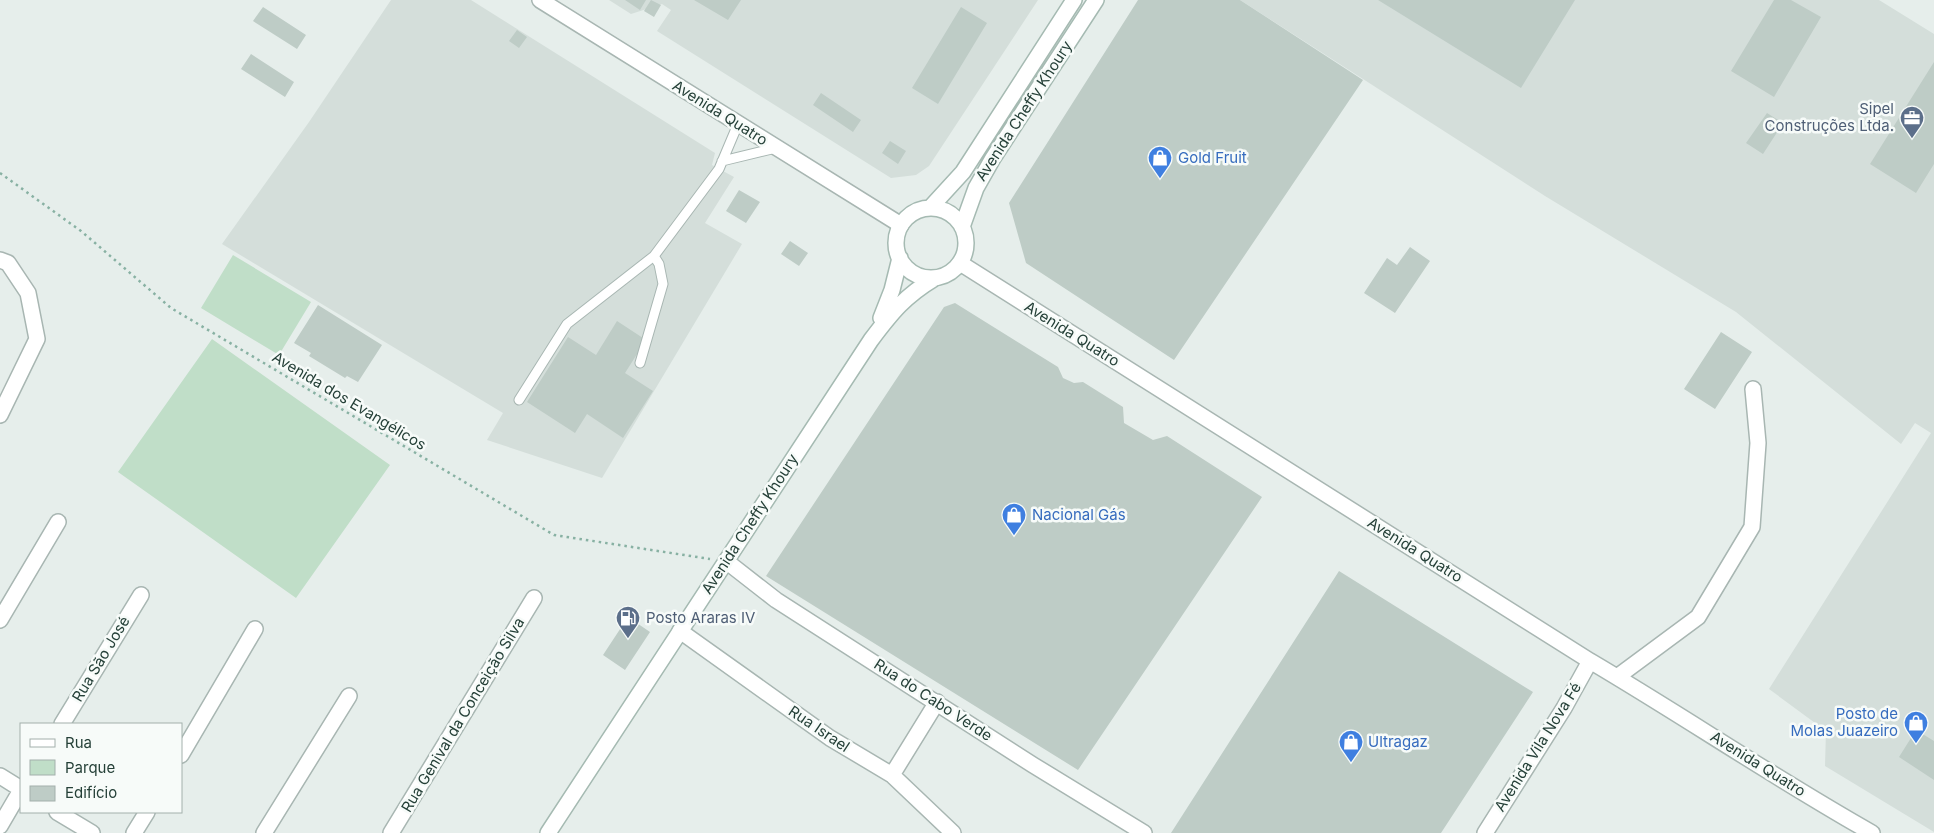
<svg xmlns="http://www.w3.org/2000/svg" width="1934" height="833" font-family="Inter,sans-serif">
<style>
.built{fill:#d4deda}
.green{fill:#c0dec8}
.building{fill:#beccc6}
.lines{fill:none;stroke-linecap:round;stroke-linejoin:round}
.lane-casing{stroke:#a8b6b2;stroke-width:11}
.street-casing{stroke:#a8b6b2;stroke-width:18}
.secondary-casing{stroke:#a5bab2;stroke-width:18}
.path{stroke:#88b1a3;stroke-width:2.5;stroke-dasharray:2.5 4;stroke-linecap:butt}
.lane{stroke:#fff;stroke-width:9}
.street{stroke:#fff;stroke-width:15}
.secondary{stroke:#fff;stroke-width:15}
.labels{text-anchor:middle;stroke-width:5;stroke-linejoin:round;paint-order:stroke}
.service-label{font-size:15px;fill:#4e5e75;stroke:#f7fbf9;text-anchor:end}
.street-label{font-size:15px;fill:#254038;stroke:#f7fbf9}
.shop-label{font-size:15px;fill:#366cbe;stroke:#f7fbf9;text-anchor:start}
</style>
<rect width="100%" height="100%" fill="#e6eeeb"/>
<path class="built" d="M391,0H471L715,153L712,165L734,177L705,223L742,244L602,478L487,440L503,413L222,244L309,122Z
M609,0H1038L929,166L916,175L891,178L657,31L671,10L662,4L631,14Z
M1240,0H1879L1934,34V832L1825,766L1826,731L1769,689L1931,433L1915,423L1901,444L1736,312L1545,196Z"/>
<path class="green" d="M233,255L311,302L279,355L201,308Z
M212,339L390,465L296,598L118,472Z"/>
<path class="building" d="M625,0H646L640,10Z
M651,0L661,5L654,17L644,11Z
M694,0H741L728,20Z
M1138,0H1240L1363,80L1174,360L1026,263L1009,203Z
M1378,0H1575L1521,88Z
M1774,0H1791L1821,17L1774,97L1731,71Z
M263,7L306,35L297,49L253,21Z
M961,7L987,23L938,104L912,88Z
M517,30L527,37L519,48L509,41Z
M251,54L294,82L285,97L241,69Z
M1934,62V164L1916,193L1870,164Z
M821,93L861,120L853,132L813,105Z
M1767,113L1783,123L1763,154L1746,143Z
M890,141L906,151L898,164L882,153Z
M739,190L760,202L746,223L726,211Z
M790,241L808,253L799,266L781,254Z
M1410,247L1430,261L1395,313L1364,293L1387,258L1397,265Z
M955,303L1058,367L1063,378L1074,383L1083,382L1123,407L1124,423L1153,440L1167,436L1262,497L1078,770L766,576L944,307Z
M318,305L382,345L358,382L347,376L345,378L309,356L311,353L294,343Z
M617,321L646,340L625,373L653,391L623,438L587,414L575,433L527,402L568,337L596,355Z
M1721,332L1752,352L1715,409L1684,389Z
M1339,571L1533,692L1441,833H1171Z
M628,617L650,632L625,670L603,655Z
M1916,730L1934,741V780L1899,757Z"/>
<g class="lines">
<defs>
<path id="lane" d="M722,161L776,148
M640,363L663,284L659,264L654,256
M519,400L567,324L654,256L719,169L738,124"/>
<path id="street" d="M540,0L901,225
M0,260L8,263L28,293L37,339L0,415
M960,263L1590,661C1685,717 1776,779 1872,833
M726,561L776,600L1033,765L1144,833
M0,620L58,522
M680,631L830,738L892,775L953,833
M1617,677L1698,617L1752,527L1758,443L1753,389
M62,724L141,595
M181,755L255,629
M892,775L937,702
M0,776L21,789
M57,812L92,833
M0,826L21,790
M134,833L147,812
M264,833L349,696
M391,833L534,598
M1485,833L1564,708L1590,661"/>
<path id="secondary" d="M930,208L963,172L1074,0
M896 243a35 35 0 1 1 70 0a35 35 0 1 1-70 0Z
M962,227L976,188L993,158L1096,0
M881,318L892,290L900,258
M548,833L871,340C892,312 905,296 935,278"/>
</defs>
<use href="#lane" class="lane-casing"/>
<use href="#street" class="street-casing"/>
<use href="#secondary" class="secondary-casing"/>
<path class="path" d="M0,173L81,231L171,308L554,535L710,559"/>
<use href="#lane" class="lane"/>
<use href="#street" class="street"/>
<use href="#secondary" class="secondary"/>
</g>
<defs>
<symbol id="office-pin" viewBox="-11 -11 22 30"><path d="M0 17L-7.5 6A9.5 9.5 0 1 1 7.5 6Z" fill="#5c6f8a" stroke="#f7fbf9"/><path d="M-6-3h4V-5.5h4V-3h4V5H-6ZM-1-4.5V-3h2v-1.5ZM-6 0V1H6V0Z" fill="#fff"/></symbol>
<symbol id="shop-pin" viewBox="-11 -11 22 30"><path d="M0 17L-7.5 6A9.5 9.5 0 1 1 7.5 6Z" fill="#3f7fe0" stroke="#f7fbf9"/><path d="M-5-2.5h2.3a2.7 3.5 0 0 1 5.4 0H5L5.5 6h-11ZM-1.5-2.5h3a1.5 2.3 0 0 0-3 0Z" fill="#fff"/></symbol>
<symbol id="fuel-pin" viewBox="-11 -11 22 30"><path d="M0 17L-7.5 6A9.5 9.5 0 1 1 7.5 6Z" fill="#5c6f8a" stroke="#f7fbf9"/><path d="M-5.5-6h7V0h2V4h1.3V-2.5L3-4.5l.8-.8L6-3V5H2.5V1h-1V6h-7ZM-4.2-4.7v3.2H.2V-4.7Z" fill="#fff"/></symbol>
</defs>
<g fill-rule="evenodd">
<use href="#office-pin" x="1898" y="104" width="28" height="38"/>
<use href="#shop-pin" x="1146" y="144" width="28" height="38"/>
<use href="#shop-pin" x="1000" y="501" width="28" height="38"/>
<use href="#fuel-pin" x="614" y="604" width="28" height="38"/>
<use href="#shop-pin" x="1902" y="709" width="28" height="38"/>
<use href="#shop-pin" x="1337" y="728" width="28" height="38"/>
</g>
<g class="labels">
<g class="service-label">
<text x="1894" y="114">Sipel<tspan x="1894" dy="17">Construções Ltda.</tspan></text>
<text x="646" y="623" text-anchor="start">Posto Araras IV</text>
</g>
<g class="street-label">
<text transform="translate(1024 111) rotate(-57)" y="5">Avenida Cheffy Khoury</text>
<text transform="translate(720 113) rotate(32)" y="5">Avenida Quatro</text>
<text transform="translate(1072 334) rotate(32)" y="5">Avenida Quatro</text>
<text transform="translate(349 401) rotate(31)" y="5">Avenida dos Evangélicos</text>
<text transform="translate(750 524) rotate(-57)" y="5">Avenida Cheffy Khoury</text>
<text transform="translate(1415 550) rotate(32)" y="5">Avenida Quatro</text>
<text transform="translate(101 659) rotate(-59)" y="5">Rua São José</text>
<text transform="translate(933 700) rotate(33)" y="5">Rua do Cabo Verde</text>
<text transform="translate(463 715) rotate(-59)" y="5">Rua Genival da Conceição Silva</text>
<text transform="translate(819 729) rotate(34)" y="5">Rua Israel</text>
<text transform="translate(1538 747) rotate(-58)" y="5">Avenida Vila Nova Fé</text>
<text transform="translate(1758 764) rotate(32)" y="5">Avenida Quatro</text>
</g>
<g class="shop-label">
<text x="1178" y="163">Gold Fruit</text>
<text x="1032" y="520">Nacional Gás</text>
<text x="1898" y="719" text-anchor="end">Posto de<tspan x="1898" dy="17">Molas Juazeiro</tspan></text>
<text x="1368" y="747">Ultragaz</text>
</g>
</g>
<rect x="20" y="723" width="162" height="90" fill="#f7fbf9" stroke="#a3b0ac"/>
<rect x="30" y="739" width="25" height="8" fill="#ffffff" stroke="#a3b0ac"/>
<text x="65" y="748" font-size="15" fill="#254038">Rua</text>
<rect x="30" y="760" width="25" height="15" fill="#c0dec8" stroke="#a3b0ac"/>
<text x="65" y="773" font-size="15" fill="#254038">Parque</text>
<rect x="30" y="786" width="25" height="15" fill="#beccc6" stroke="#a3b0ac"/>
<text x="65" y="798" font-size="15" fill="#254038">Edifício</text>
</svg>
